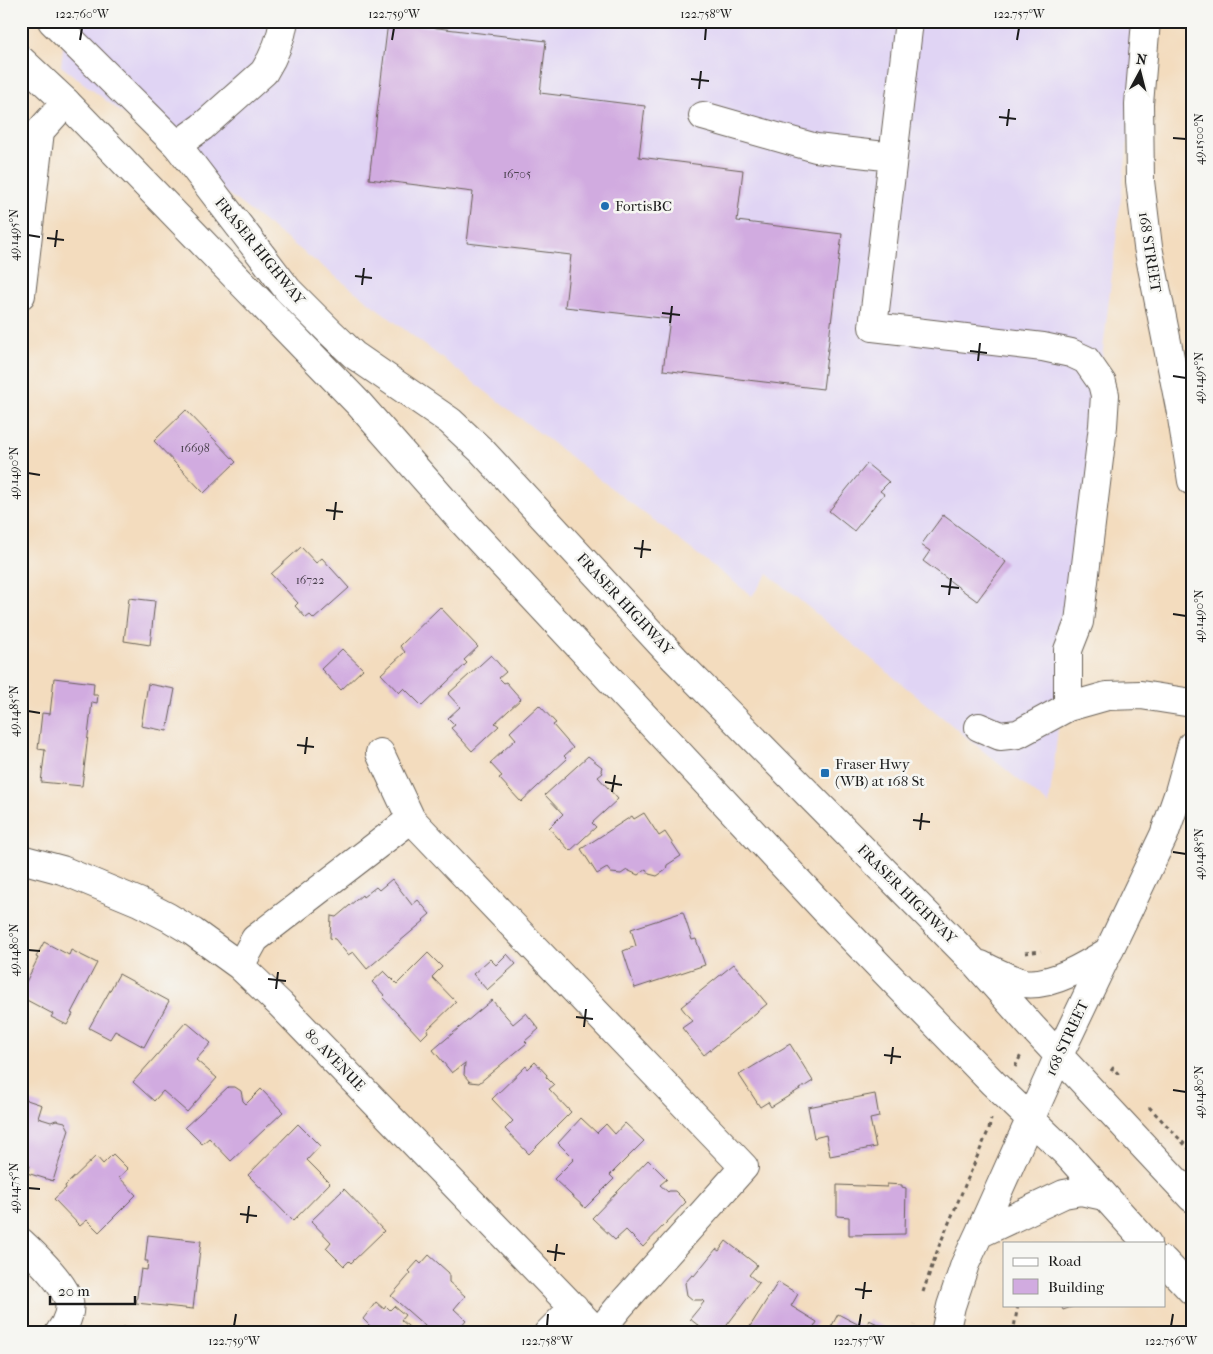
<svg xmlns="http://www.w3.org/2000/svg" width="1213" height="1354" font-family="'IM FELL French Canon',serif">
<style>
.built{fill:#e0d4f4}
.building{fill:#d1abe0}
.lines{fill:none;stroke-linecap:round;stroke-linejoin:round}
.minor-casing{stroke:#675f55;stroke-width:30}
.major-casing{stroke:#675f55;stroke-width:30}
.path{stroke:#675f55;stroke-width:3;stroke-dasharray:4 4;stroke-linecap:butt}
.minor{stroke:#fff;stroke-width:28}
.major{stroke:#fff;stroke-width:28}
.ticks{fill:none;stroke:#1c1c1c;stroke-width:2}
.poi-dot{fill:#1f6fb2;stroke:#f6f6f2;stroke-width:2}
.labels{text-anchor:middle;stroke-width:5;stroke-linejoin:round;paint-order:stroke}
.number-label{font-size:12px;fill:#49404d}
.poi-label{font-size:15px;fill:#1c1c1c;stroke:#f6f6f2;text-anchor:start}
.street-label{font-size:15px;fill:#1c1c1c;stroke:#f6f6f2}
.neatline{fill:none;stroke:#1c1c1c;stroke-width:2}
.ticks-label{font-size:12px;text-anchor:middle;fill:#1c1c1c}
</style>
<rect width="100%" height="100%" fill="#f6f6f2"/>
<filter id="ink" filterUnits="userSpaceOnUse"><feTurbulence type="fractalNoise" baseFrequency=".02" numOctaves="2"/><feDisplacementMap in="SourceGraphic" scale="10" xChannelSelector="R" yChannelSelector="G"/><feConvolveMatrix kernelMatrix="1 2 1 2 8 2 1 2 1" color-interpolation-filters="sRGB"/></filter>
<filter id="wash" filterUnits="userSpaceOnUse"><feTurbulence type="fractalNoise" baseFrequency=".0096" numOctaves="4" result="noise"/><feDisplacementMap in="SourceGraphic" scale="20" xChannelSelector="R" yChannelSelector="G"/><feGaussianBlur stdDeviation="1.12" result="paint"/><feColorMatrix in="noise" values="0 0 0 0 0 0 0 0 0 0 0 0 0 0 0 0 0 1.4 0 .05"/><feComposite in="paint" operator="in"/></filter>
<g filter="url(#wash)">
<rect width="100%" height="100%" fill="#f3dcbe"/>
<path class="built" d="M66,21H1142L1049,805L768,574L752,596L61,66Z"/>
<g id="blocks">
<path class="building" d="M388,22L546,41L540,93L645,106L639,157L743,170L737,221L842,234L823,389L663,370L670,319L565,307L571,255L467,243L473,192L369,179Z
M186,410L236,462L204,493L154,441Z
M867,464L889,482L880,491L884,494L854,531L829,511Z
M943,515L1006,562L977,601L923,561L930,551L921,545Z
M301,547L316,563L322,558L349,588L314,619L310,615L306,618L295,606L298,603L271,574Z
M129,598L155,601L150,645L124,641Z
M440,607L478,647L464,660L467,663L422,706L404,688L399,693L381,674L405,652L400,646Z
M342,649L363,669L341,690L321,669Z
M491,655L506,672L499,678L504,683L506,682L521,699L495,723L499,726L472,751L451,728L455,725L448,718L460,707L448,694Z
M54,678L94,683L93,695H98L97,703L92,702L82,786L41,782L45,750L38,749L42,713L50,714Z
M148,684L175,689L167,731L141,726Z
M539,705L556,723L553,725L573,748L564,756L567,759L521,802L499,778L502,776L490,763L516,739L510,732Z
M588,756L602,767L601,770L603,773L598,777L618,799L592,823L596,827L570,851L549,828L563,814L545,795Z
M644,813L659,836L665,832L681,856L667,865L666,870L657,876L649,874L646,869L638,875L627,870L621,874L611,873L607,868L597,874L581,849L632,816L634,819Z
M392,879L412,905L418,900L430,914L423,920L424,921L367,969L353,952L348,955L335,939L330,938L331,916L336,917L362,895L363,897L376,887L379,890Z
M683,912L692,940L696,939L705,965L635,988L623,951L636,946L631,929Z
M44,942L69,955L71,950L97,963L71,1013L73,1014L67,1025L51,1017L53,1014L21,997V992L38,958L36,957Z
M428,953L442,967L432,977L456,1002L427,1030L428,1032L421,1039L383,998L385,996L372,982L384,971L397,984Z
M507,954L516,964L487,990L473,974L490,959L496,965Z
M734,964L767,1004L704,1055L682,1028L692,1021L681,1007Z
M119,974L169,1001L144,1047L115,1031L110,1039L89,1028Z
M492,1000L513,1024L526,1013L539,1029L525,1041L527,1043L479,1083L470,1082L464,1075L465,1063L452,1073L433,1050Z
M186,1022L211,1043L196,1060L217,1078L187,1112L163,1091L154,1101L133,1082Z
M790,1044L813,1081L771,1107L768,1102L760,1107L739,1075Z
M535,1062L547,1075L546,1077L554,1085L549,1089L571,1112L529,1154L505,1129L513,1121L492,1099L526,1066L528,1069Z
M228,1087H235L241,1091L243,1101L246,1104L261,1089L283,1112L231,1161L209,1138L202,1144L185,1127Z
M875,1094L879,1117L870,1119L876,1147L830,1156L826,1135L814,1138L808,1107Z
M21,1098L42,1105L38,1118L51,1122L56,1120L65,1122L69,1130L53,1181L27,1173L30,1166L24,1164L23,1169L21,1168Z
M581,1118L597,1133L606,1124L615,1134L625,1123L644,1141L610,1175L614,1179L585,1208L554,1179L574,1159L558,1143Z
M298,1124L320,1146L307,1160L330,1183L293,1221L248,1175Z
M113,1154L128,1169L119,1177L136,1195L99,1232L87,1220L80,1226L54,1199L66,1188L65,1186L96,1156L103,1164Z
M648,1160L667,1179L660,1185L668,1192L669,1191H675L686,1202L643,1247L626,1230L615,1240L592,1218Z
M887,1184L902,1185V1187L906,1188L905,1234L849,1235V1217L837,1216V1185L887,1187Z
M344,1189L384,1231L351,1263L349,1261L344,1266L326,1248L331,1242L311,1221Z
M148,1235L201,1241L193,1309L136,1303L141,1269L147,1270L148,1261H145Z
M726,1241L757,1265L749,1275L759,1283L721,1333H708L690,1319L704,1302L702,1300H693L687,1295L685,1283L692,1275L694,1276L716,1249L719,1251Z
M429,1255L449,1273V1282L465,1296L454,1309L466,1320L455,1333H433L391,1296L411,1273L409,1271L418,1261L421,1264Z
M778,1282L798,1294L791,1306L817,1322L811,1333H756L749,1328Z
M376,1302L384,1309L386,1306L390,1310L394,1306L405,1315L401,1320L416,1333H364L370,1326L363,1319Z
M1061,1305H1077L1063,1310Z
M838,1314L865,1328L869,1320L884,1327L881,1333H828Z
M123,1327L156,1332V1333H123Z"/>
</g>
</g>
<g filter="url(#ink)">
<use href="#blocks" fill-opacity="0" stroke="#675f55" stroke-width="1"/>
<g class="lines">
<defs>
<path id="minor" d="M909,21L873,327L1043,347L1071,353L1086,360L1102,383L1105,395L1103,426L1079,622L1068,650V707
M703,116L816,148L893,157
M177,145L202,127L264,72C274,56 281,40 284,21
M21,295L40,131L66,102
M979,727L1000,736L1018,734L1068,707L1107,696L1141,695L1192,703
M380,753L411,819
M21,859L62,870L139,902L168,917L193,932L240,966L280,1004L598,1333
M240,966L255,939L411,819L744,1167L620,1306L598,1333
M21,1242C35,1255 59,1278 67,1296C73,1308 67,1323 59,1333
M548,1333L574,1307"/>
<path id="major" d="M52,21L177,145L288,290L329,331L354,355L450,421L482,451L675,659L975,963L1032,1027L1192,1198
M1146,21L1139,104L1140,181L1148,247L1182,418L1192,481
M21,60L66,102L359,404L462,521L827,912L993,1083L1066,1153L1147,1243
M981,965C992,970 1013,981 1024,983C1051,987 1087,965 1109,951
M979,1234L1064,1194L1081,1191L1104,1196
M1164,1261L1192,1291
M945,1333L951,1306L965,1264L979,1234L1059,1055L1164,835L1179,792L1192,745"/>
</defs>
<use href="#minor" class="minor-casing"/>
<use href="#major" class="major-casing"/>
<path class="path" d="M1025,953L1041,951
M1015,1067L1021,1055
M1111,1071L1113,1068L1121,1077
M1149,1107L1192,1152
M923,1292L939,1246L989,1129L991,1119
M914,1333L915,1325
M1013,1333L1018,1305"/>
<use href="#minor" class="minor"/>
<use href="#major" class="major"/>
</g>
</g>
<path class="ticks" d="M80,40L82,28M392,40L394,28M705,40L706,28M1017,40L1019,28M691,79L709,81M699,89L701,71M999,117L1016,119M1007,126L1009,109M1173,138L1186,139M28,235L40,237M47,238L64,240M55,247L57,230M355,276L372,278M362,285L364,268M662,313L680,315M670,323L672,306M970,351L987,353M978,361L980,343M1173,376L1186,378M28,473L40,475M326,510L343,512M334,520L336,502M634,548L651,550M641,558L643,540M941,586L959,588M949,595L951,578M1173,614L1186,616M28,711L40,713M297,745L314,747M305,754L307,737M605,782L622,785M612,792L615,775M913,820L930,822M920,830L922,813M1173,852L1186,854M28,950L40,951M268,979L286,981M276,989L278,972M576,1017L593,1019M584,1027L586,1009M884,1055L901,1057M891,1064L893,1047M1173,1090L1186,1092M28,1188L40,1189M240,1214L257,1216M247,1223L249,1206M547,1251L565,1254M555,1261L557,1244M855,1289L872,1291M863,1299L865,1282M234,1326L236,1314M547,1326L548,1314M859,1326L861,1314M1171,1326L1173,1314"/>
<g class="poi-dot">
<circle cx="605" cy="206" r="5"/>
<rect x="820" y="768" width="10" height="10" rx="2.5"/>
</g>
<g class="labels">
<g class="number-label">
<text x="517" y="178">16705</text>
<text x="195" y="452">16698</text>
<text x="310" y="584">16722</text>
</g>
<g class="poi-label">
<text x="615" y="211">FortisBC</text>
<text x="835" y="769">Fraser Hwy<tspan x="835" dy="17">(WB) at 168 St</tspan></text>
</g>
<g class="street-label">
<text transform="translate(260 251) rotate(51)" y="5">FRASER HIGHWAY</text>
<text transform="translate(1150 252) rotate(81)" y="5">168 STREET</text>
<text transform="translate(625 604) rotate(47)" y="5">FRASER HIGHWAY</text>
<text transform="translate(907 894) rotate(45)" y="5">FRASER HIGHWAY</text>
<text transform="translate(1067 1038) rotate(-65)" y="5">168 STREET</text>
<text transform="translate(335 1060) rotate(46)" y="5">80 AVENUE</text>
</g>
</g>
<rect width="1213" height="1354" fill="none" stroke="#f6f6f2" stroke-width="55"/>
<rect x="1003" y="1242" width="162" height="65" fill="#f6f6f2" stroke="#9f9f9c"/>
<rect x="1013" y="1258" width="25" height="8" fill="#ffffff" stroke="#9f9f9c"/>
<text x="1048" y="1266" font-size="15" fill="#1c1c1c">Road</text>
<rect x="1013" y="1279" width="25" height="15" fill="#d1abe0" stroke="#9f9f9c"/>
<text x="1048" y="1292" font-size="15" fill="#1c1c1c">Building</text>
<g transform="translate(1140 72) rotate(7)" stroke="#f6f6f2" stroke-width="4" paint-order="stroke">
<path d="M0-4L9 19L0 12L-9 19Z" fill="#1c1c1c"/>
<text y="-8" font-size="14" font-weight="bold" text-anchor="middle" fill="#1c1c1c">N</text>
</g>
<path d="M50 1296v8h85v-8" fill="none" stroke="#1c1c1c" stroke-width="2.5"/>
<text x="58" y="1296" font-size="15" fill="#1c1c1c" stroke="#f6f6f2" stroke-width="4" paint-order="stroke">20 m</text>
<rect x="28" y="28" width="1158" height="1298" class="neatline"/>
<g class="ticks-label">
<text x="82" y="18">122.760°W</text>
<text x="394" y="18">122.759°W</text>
<text x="706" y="18">122.758°W</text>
<text x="1019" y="18">122.757°W</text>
<text transform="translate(1199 139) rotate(-90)" y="4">49.1500°N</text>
<text transform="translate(14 235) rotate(-90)" y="4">49.1495°N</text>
<text transform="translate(1199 378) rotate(-90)" y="4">49.1495°N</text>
<text transform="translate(14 473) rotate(-90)" y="4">49.1490°N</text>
<text transform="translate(1199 616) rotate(-90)" y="4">49.1490°N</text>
<text transform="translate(14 711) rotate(-90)" y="4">49.1485°N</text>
<text transform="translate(1199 854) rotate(-90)" y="4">49.1485°N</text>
<text transform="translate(14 950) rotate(-90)" y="4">49.1480°N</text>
<text transform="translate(1199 1092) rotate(-90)" y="4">49.1480°N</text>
<text transform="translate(14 1188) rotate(-90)" y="4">49.1475°N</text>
<text x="234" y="1345">122.759°W</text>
<text x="547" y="1345">122.758°W</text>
<text x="859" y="1345">122.757°W</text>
<text x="1171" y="1345">122.756°W</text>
</g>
</svg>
